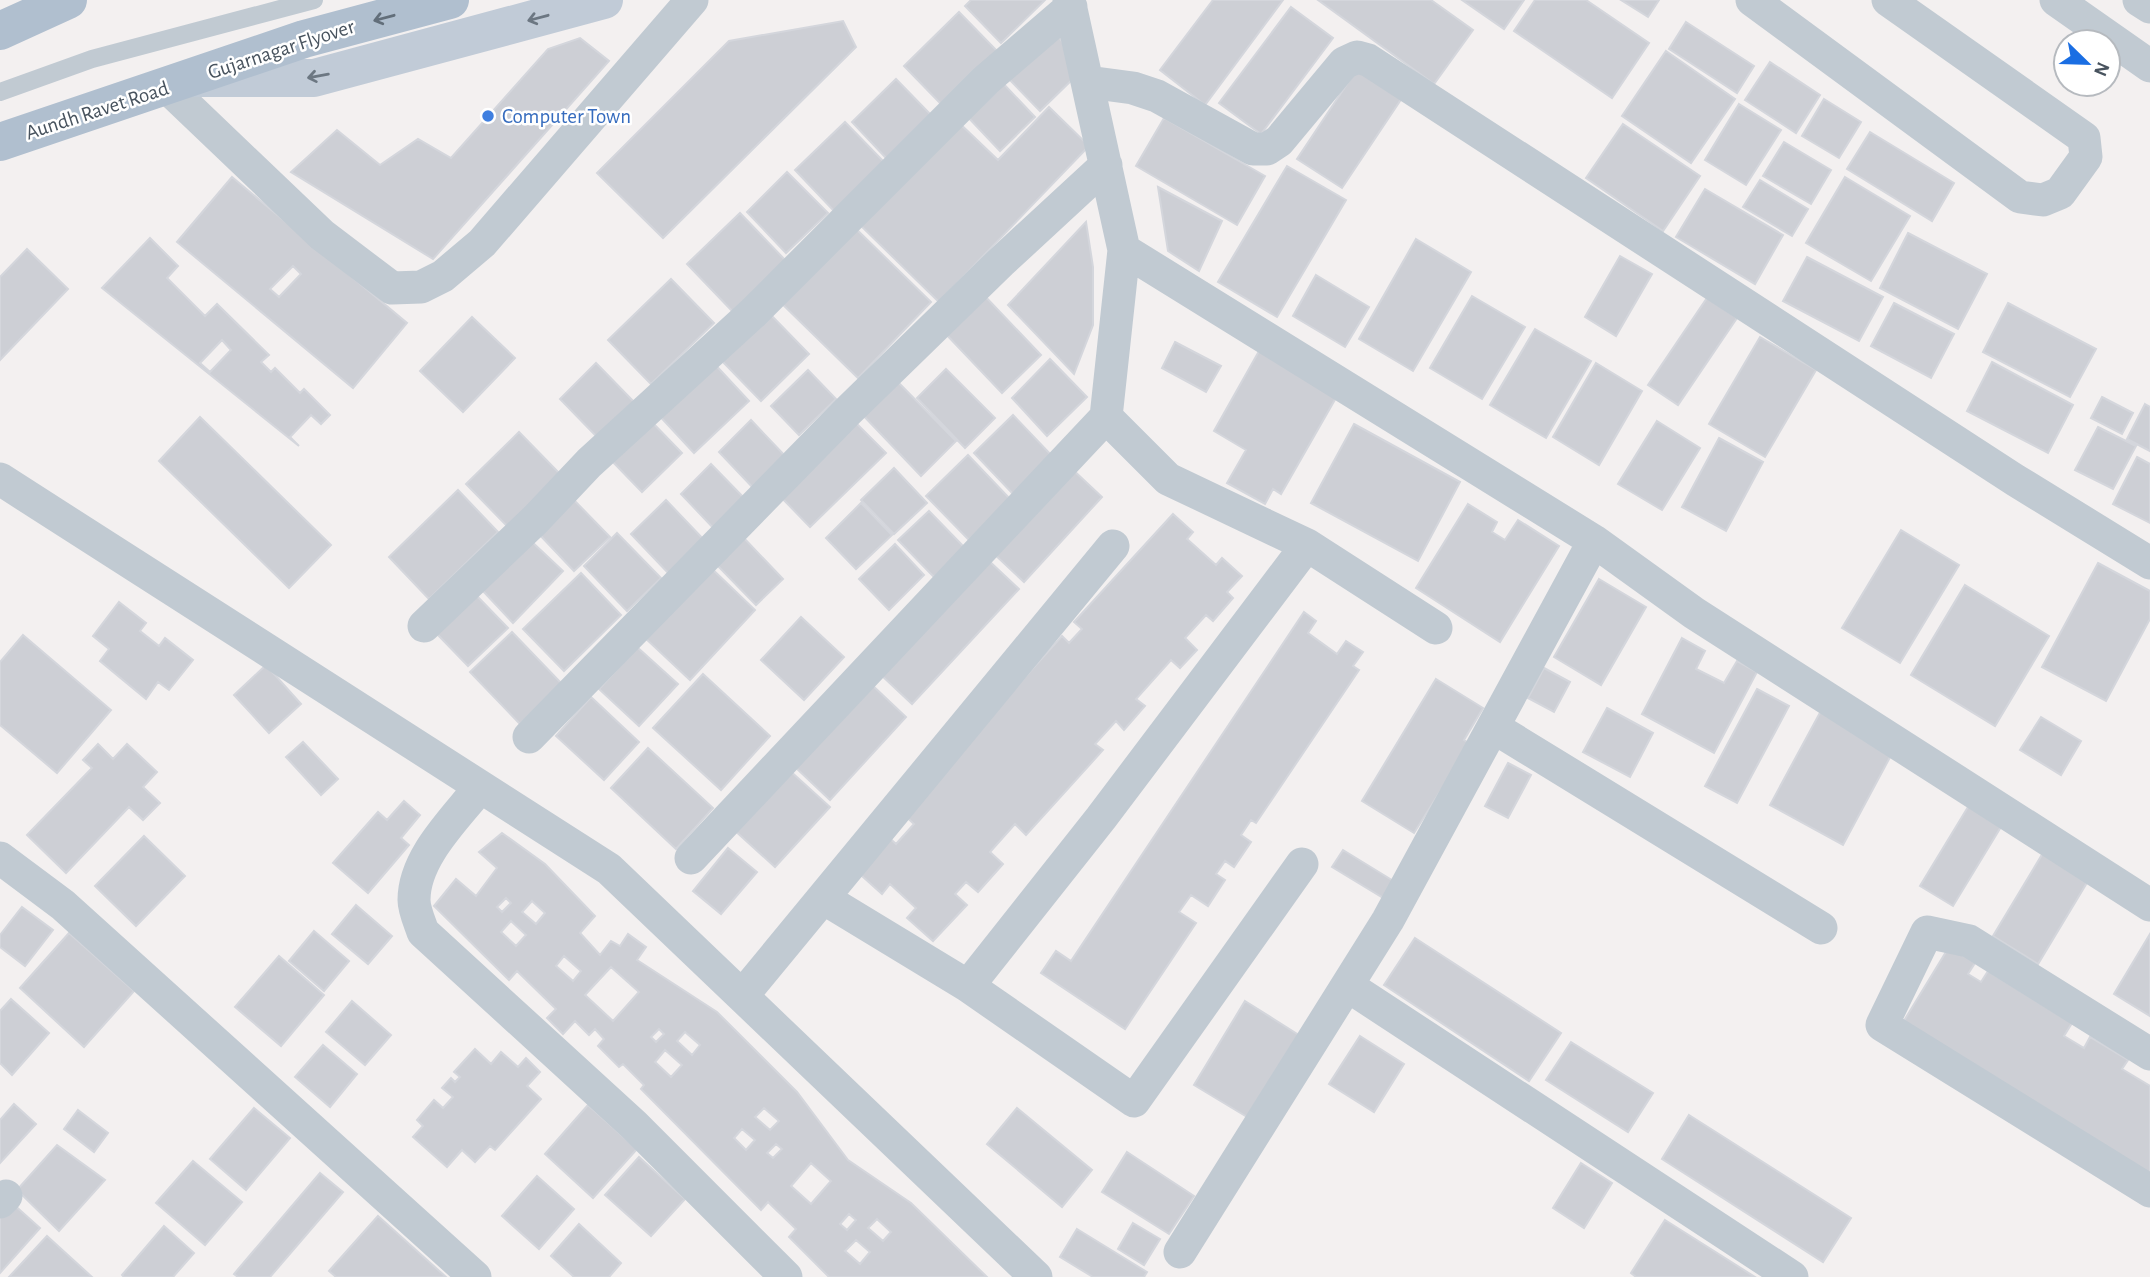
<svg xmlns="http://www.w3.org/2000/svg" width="2150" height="1277" font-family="'Alegreya Sans',sans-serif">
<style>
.building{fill:#cdcfd5;stroke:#d4d6dc;stroke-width:2;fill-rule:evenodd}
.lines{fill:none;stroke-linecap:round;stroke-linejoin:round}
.lane{stroke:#c1cad2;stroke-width:18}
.street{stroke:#c1cad2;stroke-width:33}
.secondary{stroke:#c1cbd7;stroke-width:38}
.primary{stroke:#b0bfcf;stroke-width:38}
.oneway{stroke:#626e7a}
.oneway2{stroke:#6c7782}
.shop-dot{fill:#3f7fe0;stroke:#fff;stroke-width:2.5}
.labels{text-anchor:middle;stroke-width:5;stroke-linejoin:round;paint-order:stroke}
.street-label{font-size:21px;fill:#48535e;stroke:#fff}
.shop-label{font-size:21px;fill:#366cbe;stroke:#fff;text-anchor:start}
</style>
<rect width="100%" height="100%" fill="#f3f0f0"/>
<path class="building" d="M971,0H1045L1001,43L965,6Z
M1213,0H1283L1205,105L1160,70Z
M1318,0H1431L1473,30L1434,84Z
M1462,0H1524L1504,29Z
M1535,0H1586L1649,43L1612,98L1514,31Z
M1621,0H1659L1648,17Z
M1291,7L1333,38L1261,134L1219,103Z
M959,12L998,52L942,105L904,66Z
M843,21L856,47L663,238L597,173L729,41Z
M1686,22L1754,66L1737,93L1669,49Z
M1054,29L1081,71L1040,111L1005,75Z
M580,38L609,61L433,259L291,172L337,130L380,165L418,139L451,158L548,49Z
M1666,51L1735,99L1691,163L1622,116Z
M1770,62L1820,95L1796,133L1745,100Z
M1357,69L1402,98L1342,188L1297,159Z
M998,78L1035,117L1000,151L963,112Z
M896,79L932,116L887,159L852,122Z
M1824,99L1861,122L1839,158L1802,136Z
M1739,104L1781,130L1746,185L1705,160Z
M1049,107L1089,146L939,302L857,222L956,120L998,160Z
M1164,118L1265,176L1237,225L1136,166Z
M845,122L885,163L835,212L795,170Z
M1623,124L1700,176L1663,231L1586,178Z
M1870,132L1954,183L1932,221L1847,169Z
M1784,142L1831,170L1811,204L1763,176Z
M1287,166L1346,200L1277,317L1218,282Z
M787,172L828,213L786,253L747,212Z
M232,177L407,323L353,388L177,242ZM293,266L301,274L279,297L270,289Z
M1845,177L1910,216L1871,281L1806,243Z
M1760,180L1808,209L1792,236L1743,207Z
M1158,187L1222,221L1199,271L1168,251Z
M1705,189L1783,235L1755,284L1676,237Z
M740,213L788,263L735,314L687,264Z
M849,222L931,302L858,378L776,298Z
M1086,222L1093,267V325L1074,374L1008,305Z
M1908,233L1987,274L1958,329L1880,288Z
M150,238L178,266L167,278L205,316L217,304L269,355L261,362L271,372L275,368L300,393L304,389L330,415L321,424L311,415L290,437L299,446L102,288ZM222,340L231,350L210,372L200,363Z
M1416,239L1471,272L1413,371L1359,339Z
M27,249L68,289L0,360V277Z
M1620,256L1652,274L1616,336L1585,317Z
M1807,257L1883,297L1859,341L1783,301Z
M1316,275L1369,307L1345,347L1293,316Z
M671,279L714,323L651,384L608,340Z
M980,291L1041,355L1002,393L941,329Z
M1472,296L1525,327L1482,399L1430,368Z
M1707,298L1737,318L1678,405L1648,385Z
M1894,303L1954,334L1931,378L1871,346Z
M2008,303L2096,349L2070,397L1983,352Z
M768,312L809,354L761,401L720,359Z
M472,317L515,358L463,412L420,371Z
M1535,329L1591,361L1546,438L1490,405Z
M1760,337L1816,370L1765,457L1709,424Z
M1175,342L1221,366L1206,392L1162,368Z
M1259,351L1337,396L1281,494L1273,489L1265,504L1227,483L1246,450L1214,431Z
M709,358L749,401L694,453L654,410Z
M1050,359L1087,397L1047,436L1012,398Z
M1992,362L2073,405L2048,453L1967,411Z
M596,363L637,405L600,440L560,399Z
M1596,363L1642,391L1599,465L1553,437Z
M946,369L995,418L965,448L917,398Z
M808,370L836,399L799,435L771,406Z
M891,375L956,441L921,476L857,409Z
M2102,397L2133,413L2122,434L2091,418Z
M2145,404L2150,407V451L2127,439Z
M1013,415L1054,458L1015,496L974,453Z
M200,417L331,545L289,588L159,461Z
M647,417L682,453L642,492L607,456Z
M851,418L886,453L810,527L775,491Z
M751,420L789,460L757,492L719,452Z
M1657,421L1700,448L1662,510L1618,484Z
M1354,424L1460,482L1418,561L1311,503Z
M2098,427L2136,446L2113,489L2075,470Z
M519,432L561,475L508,527L466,484Z
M1719,438L1763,462L1726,531L1682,507Z
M968,455L1011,500L969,540L926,496Z
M2137,457L2150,464V523L2113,504Z
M711,464L750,504L719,534L681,494Z
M894,468L927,503L894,534L861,500Z
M1071,468L1102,497L1024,582L993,553Z
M458,490L498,532L429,599L389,557Z
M571,497L610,537L574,571L536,531Z
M666,500L707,543L672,577L631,534Z
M861,503L892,535L856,569L826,538Z
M1468,504L1497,522L1492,532L1505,540L1518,520L1559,546L1500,642L1416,588Z
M929,511L965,548L934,577L898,540Z
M1173,514L1193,532L1187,539L1216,565L1222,558L1242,576L1227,592L1233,598L1213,621L1206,615L1185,638L1197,650L1180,668L1171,660L1136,699L1145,706L1124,730L1116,721L1095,744L1103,750L1026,835L1015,824L990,852L1003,864L978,892L966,882L955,894L967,905L933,941L907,918L916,908L890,884L882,894L853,868L884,833L896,844L914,824L902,813L1062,636L1069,643L1082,629L1074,622Z
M1901,530L1959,565L1900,663L1842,628Z
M617,533L661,578L627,611L584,566Z
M741,535L783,579L756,605L714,562Z
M531,541L563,571L513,623L482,590Z
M895,544L924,575L889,610L859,579Z
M987,559L1019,589L912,704L881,675Z
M2098,563L2150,591V619L2106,701L2042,667Z
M709,566L755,610L690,680L644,637Z
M581,573L621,615L564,671L523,629Z
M1599,579L1646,607L1601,685L1554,657Z
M1965,585L2049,636L1995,726L1911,675Z
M475,594L508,628L468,666L436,633Z
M119,602L146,623L140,631L159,646L165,638L193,660L169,690L158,682L146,699L100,661L109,649L93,636Z
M1304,612L1316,621L1308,633L1337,654L1346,641L1363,652L1353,666L1359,670L1256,823L1251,820L1241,835L1251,842L1234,867L1225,861L1216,874L1225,880L1208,906L1191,895L1179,912L1196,923L1125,1029L1041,973L1056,951L1071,961Z
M801,617L844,657L804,700L761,660Z
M512,632L562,684L520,724L470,672Z
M23,635L111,710L57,773L0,725V662Z
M1682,638L1705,651L1696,669L1724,683L1737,661L1757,672L1714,753L1642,714Z
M637,647L678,684L639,726L599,689Z
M266,665L301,704L269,733L234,695Z
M1544,668L1570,682L1554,712L1528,698Z
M703,674L770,736L721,790L653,728Z
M1436,679L1483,708L1464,740L1476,748L1441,790L1414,833L1362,801Z
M871,684L906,717L830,800L795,767Z
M1757,689L1789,706L1737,803L1705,786Z
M591,697L639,742L604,780L556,736Z
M1823,707L1896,746L1843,845L1770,805Z
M1607,708L1653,733L1630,777L1583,752Z
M2041,717L2081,741L2061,775L2020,750Z
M303,742L338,779L321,795L286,757Z
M98,744L113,759L127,744L157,772L143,787L160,803L143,820L129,807L66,873L27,835L92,768L83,760Z
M648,748L713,808L676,849L611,788Z
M1508,763L1531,775L1508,818L1485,806Z
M788,769L830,807L775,867L733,829Z
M1974,797L2007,817L1953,906L1920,886Z
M404,801L420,815L401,838L409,845L368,893L333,863L378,812L387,820Z
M502,833L545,864L595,916L580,933L600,955L611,941L620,946L628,934L646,947L637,960L717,1012L797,1092L848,1160L911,1203L987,1277H829L789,1237L796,1229L768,1202L761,1210L641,1089L644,1085L623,1064L619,1067L598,1046L604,1039L595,1029L589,1035L575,1021L563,1034L547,1018L556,1009L517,971L509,980L434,906L456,879L476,896L497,868L479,852ZM506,898L511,903L502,912L497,907ZM532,901L545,913L536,924L522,912ZM511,921L526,935L516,946L501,932ZM564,956L581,971L573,981L556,966ZM611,967L639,992L613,1021L585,995ZM659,1029L664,1034L656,1042L651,1037ZM685,1032L700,1045L692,1055L677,1041ZM665,1050L682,1065L671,1077L655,1062ZM764,1108L779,1121L770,1130L755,1117ZM742,1129L755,1140L746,1150L734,1138ZM776,1144L782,1149L773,1158L767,1153ZM811,1163L831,1181L811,1204L791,1186ZM849,1214L856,1220L847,1230L840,1224ZM877,1219L891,1232L883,1241L868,1228ZM856,1240L870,1252L860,1264L845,1251Z
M144,836L185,876L136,926L95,886Z
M728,848L757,872L721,914L693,891Z
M1343,850L1400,885L1390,902L1332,867Z
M2043,853L2088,881L2038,964L1993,936Z
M356,905L392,936L368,964L332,934Z
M22,907L53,930L25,966L0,947V935Z
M314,931L349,961L324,991L289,961Z
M69,933L134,991L84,1047L20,988Z
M2150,934V1016L2114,994Z
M1415,938L1561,1033L1529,1081L1384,985Z
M1949,947L1975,963L1968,974L1981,982L1988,971L2072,1023L2064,1036L2084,1048L2090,1037L2128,1060L2122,1069L2150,1086V1181L1899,1029Z
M279,956L324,995L281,1046L235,1007Z
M11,999L49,1033L12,1075L0,1063V1011Z
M352,1001L391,1035L365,1065L326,1032Z
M1245,1001L1302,1037L1252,1120L1194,1085Z
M1360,1036L1404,1064L1374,1112L1329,1084Z
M1571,1042L1653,1093L1628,1132L1546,1080Z
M323,1045L357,1074L330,1107L295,1077Z
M475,1049L491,1064L501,1052L518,1067L526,1058L540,1072L527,1086L541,1099L495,1150L490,1146L475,1162L462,1150L447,1167L413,1137L423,1126L417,1120L434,1100L443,1108L453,1097L442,1088L451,1078L455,1082L460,1077L454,1072Z
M14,1104L36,1124L0,1163V1120Z
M588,1105L637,1149L593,1198L545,1154Z
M254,1108L290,1138L246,1190L210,1159Z
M1017,1108L1092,1170L1062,1207L987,1144Z
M78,1110L108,1133L94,1152L64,1129Z
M1689,1115L1851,1218L1823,1262L1662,1159Z
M57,1145L105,1180L59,1231L17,1190Z
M1127,1152L1194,1196L1169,1234L1102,1192Z
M639,1157L685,1199L651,1236L605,1195Z
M193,1161L242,1202L205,1245L156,1203Z
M1581,1163L1612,1183L1584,1228L1553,1208Z
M320,1173L343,1192L270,1277H238L234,1274Z
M537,1176L574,1209L539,1249L502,1216Z
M12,1203L40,1228L0,1273V1216Z
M378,1216L446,1277H336L329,1271Z
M1665,1220L1755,1277H1636L1631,1273Z
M1133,1223L1160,1239L1144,1265L1118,1249Z
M579,1224L621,1263L609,1277H574L551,1256Z
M164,1226L194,1253L173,1277H124L122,1275Z
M1077,1229L1147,1272L1144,1277H1093L1060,1257Z
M47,1236L92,1277H9Z"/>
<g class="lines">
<path class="lane" d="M0,92L92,59L314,0"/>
<path class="street" d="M1752,0L2020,197L2043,200L2060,193L2086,157L2084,138L1888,0
M2056,0L2150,66
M2139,0L2150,7
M1088,82L1133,88L1157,96L1253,149H1267L1279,141L1344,63L1357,57L1368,60L2015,480L2150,563
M167,87L322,235L392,288L421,287L443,276L482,243L692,0
M1124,250L1594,541L1694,613L2150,905
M1106,417L1168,479L1307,545L1436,628
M0,479L609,869L1036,1277
M424,626L536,519L589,463L753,313L986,80L1071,7
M1493,727L1821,928
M529,737L846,413L1001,262L1106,165
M480,787C455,819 414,857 414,900C414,910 420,923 423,932L634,1125L786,1277
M0,858L63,905L475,1277
M691,858L1106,417L1124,250L1069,0
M823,898L968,986L1134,1101L1302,864
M968,986L1101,818L1307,545
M1348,986L1792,1277
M742,996L1113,546
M2150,1054L1969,941L1927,932L1882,1025L2150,1191
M0,1202L6,1196
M1180,1252L1388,920L1594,541"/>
<path class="secondary" d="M196,78H314L604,0"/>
<path class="primary" d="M0,31L68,0
M0,142L304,39L450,0"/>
</g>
<defs><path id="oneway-shaft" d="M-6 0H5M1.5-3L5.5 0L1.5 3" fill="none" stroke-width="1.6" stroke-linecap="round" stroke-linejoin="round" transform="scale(1.75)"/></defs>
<use class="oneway" href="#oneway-shaft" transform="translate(384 18) rotate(165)"/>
<g class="oneway2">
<use href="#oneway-shaft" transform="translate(538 18) rotate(165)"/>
<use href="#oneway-shaft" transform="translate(318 76) rotate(170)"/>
</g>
<circle class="shop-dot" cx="488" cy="116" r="7"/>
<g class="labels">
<g class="street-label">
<text transform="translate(281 49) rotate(-18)" y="7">Gujarnagar Flyover</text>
<text transform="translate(97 110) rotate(-18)" y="7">Aundh Ravet Road</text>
</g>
<g class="shop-label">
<text x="502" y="123">Computer Town</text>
</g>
</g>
<g transform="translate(2087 63) rotate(113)"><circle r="33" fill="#ffffff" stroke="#b6babf" stroke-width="2"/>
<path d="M0-5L12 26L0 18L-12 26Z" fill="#1a6ee3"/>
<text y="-10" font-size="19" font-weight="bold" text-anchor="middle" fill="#48535e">N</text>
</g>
</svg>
